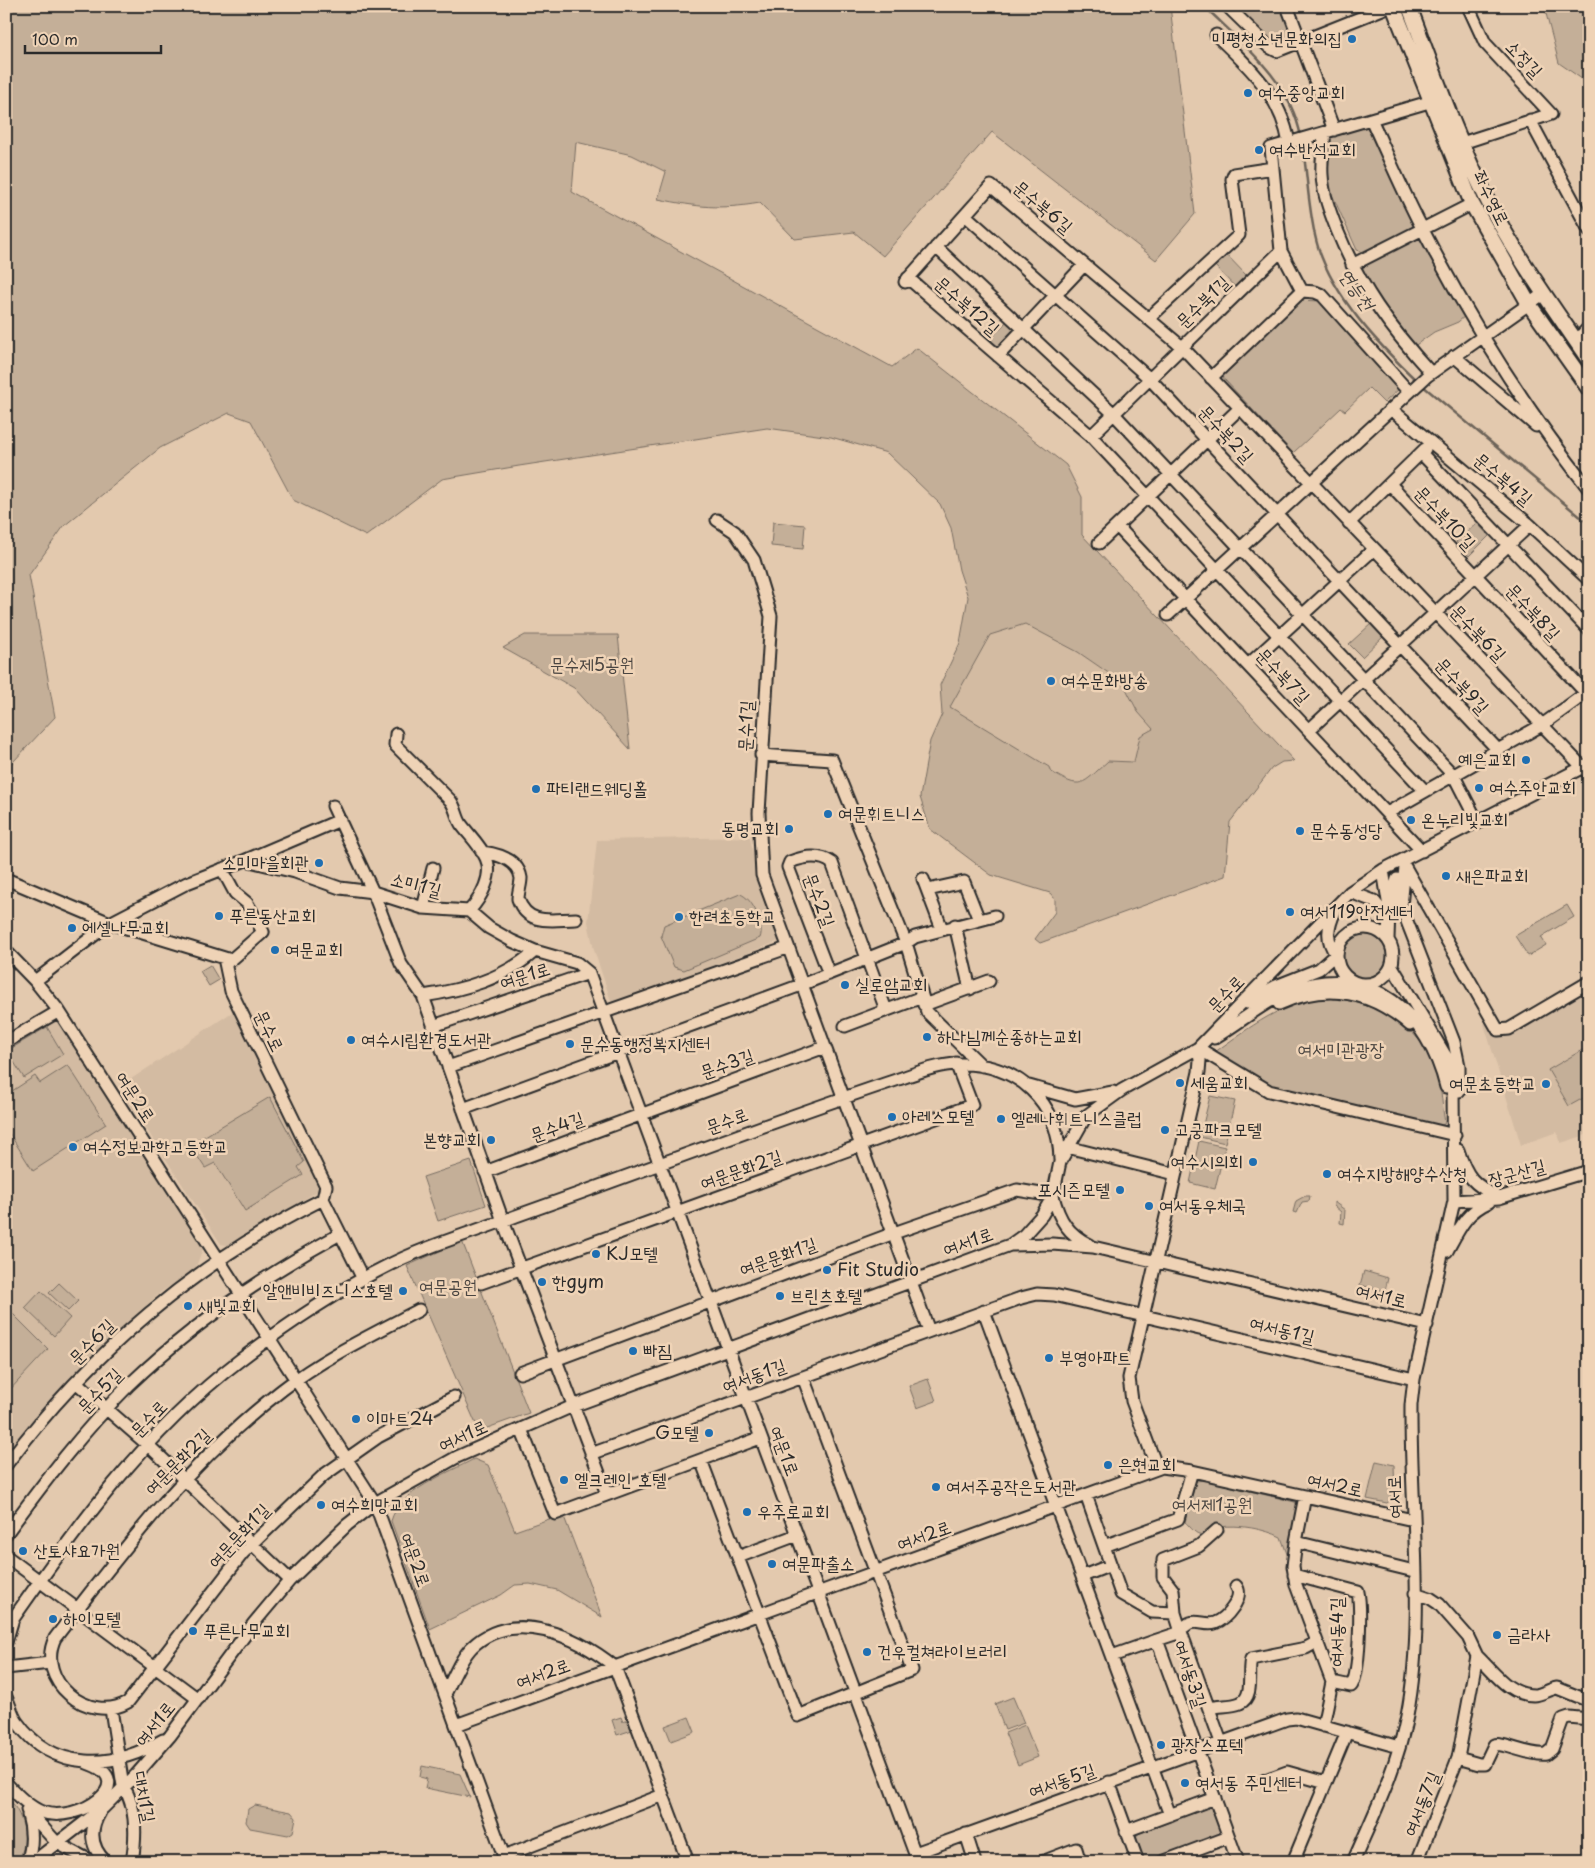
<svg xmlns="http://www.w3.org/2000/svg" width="1595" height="1868" font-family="'Playpen Sans','Poor Story',sans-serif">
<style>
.built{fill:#d3bba2}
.green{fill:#c4af98;stroke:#786d62;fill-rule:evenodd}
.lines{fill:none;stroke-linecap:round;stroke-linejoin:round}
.stream{stroke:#6c6359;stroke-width:2.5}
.minor-casing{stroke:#2b2b2b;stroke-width:15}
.major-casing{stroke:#2b2b2b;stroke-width:18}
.minor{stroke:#efd3b6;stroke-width:11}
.major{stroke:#efd3b6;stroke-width:14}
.poi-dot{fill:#1f6fb2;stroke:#efd3b6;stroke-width:2}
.labels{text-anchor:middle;stroke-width:5;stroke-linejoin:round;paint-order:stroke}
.poi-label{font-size:18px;fill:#2b2b2b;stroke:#efd3b6;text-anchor:start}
.street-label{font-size:18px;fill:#2b2b2b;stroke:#efd3b6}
.park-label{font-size:18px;fill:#4a4541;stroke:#efd3b6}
.water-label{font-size:19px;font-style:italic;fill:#46423e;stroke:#efd3b6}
</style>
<rect width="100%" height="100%" fill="#e3c9ae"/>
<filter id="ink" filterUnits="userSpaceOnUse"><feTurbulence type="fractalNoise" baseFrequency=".02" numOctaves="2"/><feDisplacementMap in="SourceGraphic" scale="10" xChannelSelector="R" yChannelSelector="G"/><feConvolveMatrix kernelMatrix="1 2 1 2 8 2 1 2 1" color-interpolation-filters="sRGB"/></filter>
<g filter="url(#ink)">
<path class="built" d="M1025,624L1078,652L1123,683L1138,712L1153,729L1140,736L1134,762L1108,761L1086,780L1074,784L1066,782L1050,771L1049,767L949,707L990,635Z
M750,837L756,874L779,941L612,1004L594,950L588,922L597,840Z
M1589,986V1134L1561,1143L1557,1132L1521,1145L1484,1024L1488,1022L1499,1037Z
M237,1009L322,1188L231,1246L221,1244L119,1087Z
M56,1018L204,1246L195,1269L161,1292L113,1335L25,1428L6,1455V1048Z"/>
<path class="green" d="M6,6H1170L1195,214L1156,260L992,132L883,256L854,232L795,239L760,203C718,210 699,207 658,199L666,172L632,155L576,142L572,192L892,367L917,348L1066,465L1082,497V535L1294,761L1282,762L1272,768L1230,822L1225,876L1040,943L1035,939L1055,912V899L1050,893L991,875L930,829L920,797L930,741L942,714L940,685L960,643L968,597L959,570L951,528L940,504L887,453L831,437L767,428L519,466L442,479L366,536L293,500L251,421L229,413L160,448L103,494L64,526L29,575L55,717L13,762L6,766ZM1025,624L1078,652L1123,683L1138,712L1153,729L1140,736L1134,762L1108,761C1081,785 1082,791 1050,771L1049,767L950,707L990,635Z
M1232,6H1281L1294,40L1280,46L1271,43Z
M1544,6H1589V84L1559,63Z
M1365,125L1370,127L1415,220L1414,227L1366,253L1357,250L1327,183L1331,138Z
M1417,235L1424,237L1466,315L1458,322L1434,332L1413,347L1388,319L1361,270L1363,264Z
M1225,253L1247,276L1235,287L1213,264Z
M1298,300L1320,301L1401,387L1384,403L1369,388L1345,411L1341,408L1293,453L1224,379L1223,373Z
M1009,319L1019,327L1000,351L987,342Z
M773,522L805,525L803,549L771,546Z
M1477,523L1489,536L1469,556L1456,542Z
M1372,623L1384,636L1362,657L1349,644Z
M525,635H618L630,749L574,688L503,648Z
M740,894C753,898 765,926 760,938L684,970L674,967L661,936L664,925Z
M1567,905L1574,917L1541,937L1546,945L1528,956L1515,936Z
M1343 956a22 22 0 1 1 44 0a22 22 0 1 1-44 0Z
M210,965L219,980L209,986L200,971Z
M1325,997C1375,1002 1423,1024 1438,1076C1442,1091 1442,1108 1445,1123L1441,1126L1266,1084L1215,1052C1250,1027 1282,1002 1325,997Z
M47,1027L63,1054L24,1078L7,1051Z
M1589,1046V1095L1569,1106L1548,1070Z
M68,1065L106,1124L33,1171L6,1128V1095L35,1076L40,1083Z
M1210,1096L1235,1101L1225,1143L1200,1137Z
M270,1097L304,1162L298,1167L303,1175L245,1211L215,1163L205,1168L190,1145Z
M1199,1141L1225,1147L1215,1189L1190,1183Z
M471,1161L486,1205L438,1221L423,1177Z
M1305,1196H1310L1309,1201L1302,1202L1297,1213L1293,1212L1296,1201Z
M1334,1202L1345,1210L1344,1224L1340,1223L1341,1212L1334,1206Z
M462,1241L529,1413L479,1431L407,1266Z
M1364,1271L1388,1278L1385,1291L1360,1285Z
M59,1283L78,1301L68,1311L49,1293Z
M41,1291L70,1318L54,1336L25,1308Z
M6,1311L11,1312L48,1349L6,1394Z
M928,1379L936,1401L917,1408L909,1386Z
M474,1459L488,1465L515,1531L563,1514L602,1617L557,1590L530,1584L515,1585L501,1595L430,1629L391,1521C399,1491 448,1473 474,1459Z
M1376,1461L1394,1465L1395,1496L1387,1503L1367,1499Z
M1204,1480L1295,1502L1299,1508L1288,1557L1281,1537C1265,1529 1238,1524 1220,1527C1213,1528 1208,1538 1199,1534C1194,1533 1189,1525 1185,1522L1196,1481Z
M1013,1697L1024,1723L1005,1730L995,1704Z
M621,1717L623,1722L628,1720L632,1730L617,1735L612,1720Z
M689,1717L695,1732L671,1741L665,1726Z
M1025,1725L1038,1757L1018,1765L1005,1733Z
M422,1766L460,1774L470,1797L425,1788L427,1779L420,1777Z
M6,1796C24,1814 30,1839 18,1862H6Z
M255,1805L291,1812L296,1818L293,1832L288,1835L250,1828L246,1822L248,1809Z
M1209,1807L1217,1811L1222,1828L1221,1835L1147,1862L1141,1860L1135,1841L1138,1834Z"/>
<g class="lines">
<path class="stream" d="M1204,6C1243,44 1290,80 1301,137
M1302,142C1308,176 1308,214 1318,247C1334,298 1379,345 1417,381
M1423,386L1589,524"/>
<defs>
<path id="minor" d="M1227,6L1269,47L1277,51L1390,6
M1287,6L1334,130
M1216,35C1249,66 1281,96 1289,143
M1371,119C1388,156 1404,194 1423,230C1470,321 1525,408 1589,489
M1530,120L1589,230
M1325,133C1323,147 1321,161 1322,175C1323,194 1330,212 1337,230C1360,287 1390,328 1431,373
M1462,143L1551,114L1485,43L1468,6
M965,215L1150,379L1498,750
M936,247L1114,414L1240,548L1454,776L1478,823
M1352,265L1472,204
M908,278L1091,436L1425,791
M905,282L991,186L1182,347L1589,774
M1302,291L1281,251L1271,148L1429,102
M1302,291L1315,292L1322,295L1409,392
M1148,319L1239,235L1232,179L1234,174L1273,168
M1576,341L1589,327
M998,356L1084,265
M1454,356L1536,426
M1211,378L1302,291
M1391,409L1530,525L1589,580
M1091,436L1281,251
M1421,453L1589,630
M1390,484L1586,693
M717,520L735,532L754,560L771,616L759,813L762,875L929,1331
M1349,523L1425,449
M1117,526L1422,851
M1099,543L1240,408
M1168,615L1427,376L1543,294
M1248,665L1374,549
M1309,730L1530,525
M396,734L395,745L450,800C456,807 456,816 461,824C469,835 480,845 486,858C494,875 481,898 469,911
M761,755L832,760L906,943L927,1012L982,1066
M333,806L373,892L401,964L423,996L503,1221L607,1494
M1387,813L1542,725L1589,691
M482,852C498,854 518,860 521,878C521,885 518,892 518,899C528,927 553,919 576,919
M246,860L340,820
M1405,867L1498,1030L1509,1029L1589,982
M1405,867L1401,906L1454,1042L1459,1066V1091
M1383,870L1388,901
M6,879L110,923L231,960L263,932L247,903L235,893L222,869
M923,879L942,929
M928,890L964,882L979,920
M1350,892L1374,901L1389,920
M423,908L433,868
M955,925L970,989
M1337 956a28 28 0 1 1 56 0a28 28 0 1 1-56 0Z
M1388,939L1389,908L1397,879
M6,951L35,981L59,1011L375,1503L506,1862
M224,958L231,991L326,1186L323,1199L363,1279
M829,974L788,867L790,862C803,857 820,854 832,863L886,1010
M35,981L110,923L187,883L246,860L295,872L340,888L373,892L423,908L469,911L489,928L512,941L535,951L577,963L589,973L918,1862
M423,996C463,990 504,979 535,951
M1247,1003L1276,986L1319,969L1336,954C1325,939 1328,927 1335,911
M1279,1004C1327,982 1371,991 1410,1025
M924,1005L989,981
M433,1026L589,973
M845,1026L922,997
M1214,1038C1241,1022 1266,1000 1295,989C1371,961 1429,1016 1446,1087
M6,1042L59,1011
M448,1067L787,948
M1029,1086L1075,1099L1113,1092
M463,1109L801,985L906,943L915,937L995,916
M1067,1147L1175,1174
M1458,1150C1467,1178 1473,1184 1499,1198
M485,1172L825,1047
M1053,1196C1059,1220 1068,1234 1090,1245
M1454,1201L1499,1198L1589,1171
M1012,1245L1052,1244L1093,1247L1427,1325
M1447,1251C1459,1229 1466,1212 1489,1202
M481,1283L972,1105L956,1063
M419,1310C373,1334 323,1358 282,1390C190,1461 125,1547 55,1638C35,1680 88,1725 128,1702L243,1553L324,1475L378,1437L454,1397
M984,1311L1170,1815
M520,1373L894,1233L1017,1190L1053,1196
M77,1383L148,1445L290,1580
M521,1429L555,1514L760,1438
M591,1454L1021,1298L1037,1294L1054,1295L1414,1379
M701,1460L798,1716L912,1670L803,1377
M6,1465C90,1353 198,1261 323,1199
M1157,1468L1132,1401L1129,1378L1199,1072L1200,1060L1198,1048L1269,1091L1455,1135
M1192,1471L1178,1519L1104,1546L1121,1594L1152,1612L1175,1613L1181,1632L1157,1640L1238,1862
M1086,1495L1104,1546
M1305,1496L1296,1542L1293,1566L1296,1585L1332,1682L1323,1726
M6,1534C44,1482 83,1431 129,1385C191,1325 265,1275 340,1234
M1296,1542L1414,1571
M6,1556L198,1699
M738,1557L797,1535
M1294,1575L1358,1592C1361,1606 1360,1677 1351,1686L1332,1682
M1083,1576L1111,1565
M1415,1593L1430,1598L1439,1604L1468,1637L1477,1656L1458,1758L1417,1862
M1175,1613L1173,1590L1163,1577V1560L1199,1546L1217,1530
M6,1629C74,1531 144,1433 240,1360C285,1326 333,1293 383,1268C425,1246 472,1233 516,1216C598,1187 680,1157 761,1127C806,1111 851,1095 896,1080C916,1073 939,1064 959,1064C1017,1063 1059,1101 1060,1160
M1180,1629C1184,1628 1187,1624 1190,1623C1198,1620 1207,1626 1215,1623C1226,1619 1245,1597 1236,1586
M1181,1632L1221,1742
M6,1642L12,1622
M1112,1656L1157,1640
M1477,1656C1494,1672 1508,1695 1534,1695C1542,1695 1549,1689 1557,1688L1589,1701
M6,1668L50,1663
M445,1694C453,1679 460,1659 472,1647C514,1607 578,1637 615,1667L688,1862
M6,1697C10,1705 12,1715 17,1722C53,1773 114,1769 163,1740
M1209,1708C1219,1705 1231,1707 1240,1703C1255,1697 1247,1670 1251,1659L1306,1648L1317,1642
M111,1709L123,1786C137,1807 136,1838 132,1862
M456,1725L1162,1467L1192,1471L1413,1520
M1458,1758L1479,1764H1485L1494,1745C1504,1742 1528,1756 1546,1754L1552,1749L1563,1719L1569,1717L1589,1719
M1265,1780L1287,1772L1326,1783
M1109,1782L1138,1862
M6,1783C16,1794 29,1807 42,1812C77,1825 143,1782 87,1763
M27,1810L57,1843L93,1862
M100,1812C89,1830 90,1847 106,1862
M1126,1831L1215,1798
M966,1834L975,1862
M915,1853L1287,1719L1296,1718L1399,1747
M504,1856L663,1795
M27,1862C33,1846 33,1832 28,1815
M33,1862L103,1808L136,1775L170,1736L254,1623L290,1580L347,1525L375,1503L457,1457L573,1406L1010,1245L1024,1235L1042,1215L1053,1196L1060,1162L1086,1116L1122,1090L1198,1048L1350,892L1383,870L1589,764
M1042,1862L1076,1849L1080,1862
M1162,1862L1229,1837
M1293,1862L1347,1732
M1353,1862C1374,1814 1397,1768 1407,1716C1426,1619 1410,1505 1411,1405L1414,1379L1454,1201L1453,1089L1447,1058L1392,966"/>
<path id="major" d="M1393,6L1472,204L1529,304L1589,389
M1409,6C1434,72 1457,140 1489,203C1517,258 1554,308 1589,360"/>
</defs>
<use href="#minor" class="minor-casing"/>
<use href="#major" class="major-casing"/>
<use href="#minor" class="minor"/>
<use href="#major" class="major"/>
</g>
</g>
<g class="poi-dot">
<circle cx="1352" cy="39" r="5"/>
<circle cx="1248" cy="93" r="5"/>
<circle cx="1259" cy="150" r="5"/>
<circle cx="1051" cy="681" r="5"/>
<circle cx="1526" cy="760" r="5"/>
<circle cx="1479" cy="788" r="5"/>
<circle cx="536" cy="789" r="5"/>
<circle cx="828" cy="814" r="5"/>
<circle cx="1411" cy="820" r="5"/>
<circle cx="789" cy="829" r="5"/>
<circle cx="1300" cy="831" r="5"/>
<circle cx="319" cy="863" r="5"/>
<circle cx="1446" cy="876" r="5"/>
<circle cx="1290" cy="912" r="5"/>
<circle cx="219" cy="916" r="5"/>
<circle cx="679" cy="917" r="5"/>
<circle cx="72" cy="928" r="5"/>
<circle cx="275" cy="950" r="5"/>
<circle cx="845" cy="985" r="5"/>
<circle cx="927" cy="1037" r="5"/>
<circle cx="351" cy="1040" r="5"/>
<circle cx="570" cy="1044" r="5"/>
<circle cx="1180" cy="1083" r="5"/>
<circle cx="1546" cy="1084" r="5"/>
<circle cx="892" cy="1117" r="5"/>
<circle cx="1001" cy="1119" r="5"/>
<circle cx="1165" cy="1130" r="5"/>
<circle cx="491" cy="1140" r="5"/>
<circle cx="73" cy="1147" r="5"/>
<circle cx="1253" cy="1162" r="5"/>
<circle cx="1327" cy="1174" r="5"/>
<circle cx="1120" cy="1190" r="5"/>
<circle cx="1149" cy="1206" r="5"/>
<circle cx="596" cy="1254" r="5"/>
<circle cx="827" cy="1270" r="5"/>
<circle cx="542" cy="1282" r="5"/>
<circle cx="403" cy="1291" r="5"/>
<circle cx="780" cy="1296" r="5"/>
<circle cx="188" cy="1306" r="5"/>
<circle cx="633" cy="1351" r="5"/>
<circle cx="1049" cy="1358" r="5"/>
<circle cx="356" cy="1419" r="5"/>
<circle cx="709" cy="1433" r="5"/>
<circle cx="1108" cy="1465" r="5"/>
<circle cx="564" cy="1480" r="5"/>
<circle cx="936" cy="1487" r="5"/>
<circle cx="321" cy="1505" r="5"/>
<circle cx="747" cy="1512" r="5"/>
<circle cx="23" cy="1551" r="5"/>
<circle cx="772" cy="1564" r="5"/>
<circle cx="53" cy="1619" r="5"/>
<circle cx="193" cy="1631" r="5"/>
<circle cx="1497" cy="1635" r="5"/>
<circle cx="867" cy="1652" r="5"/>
<circle cx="1161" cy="1745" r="5"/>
<circle cx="1185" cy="1783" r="5"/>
</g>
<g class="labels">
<g class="poi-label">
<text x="1342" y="45" text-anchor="end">미평청소년문화의집</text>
<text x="1258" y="99">여수중앙교회</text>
<text x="1269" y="156">여수반석교회</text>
<text x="1061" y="687">여수문화방송</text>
<text x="1516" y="766" text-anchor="end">예은교회</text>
<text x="1489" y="794">여수주안교회</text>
<text x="546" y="795">파티랜드웨딩홀</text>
<text x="838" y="820">여문휘트니스</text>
<text x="1421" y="826">온누리빛교회</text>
<text x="779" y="835" text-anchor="end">동명교회</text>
<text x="1310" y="837">문수동성당</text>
<text x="309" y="869" text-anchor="end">소미마을회관</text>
<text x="1456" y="882">새은파교회</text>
<text x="1300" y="918">여서119안전센터</text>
<text x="229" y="922">푸른동산교회</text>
<text x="689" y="923">한려초등학교</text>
<text x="82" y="934">에셀나무교회</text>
<text x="285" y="956">여문교회</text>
<text x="855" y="991">실로암교회</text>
<text x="937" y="1043">하나님께순종하는교회</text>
<text x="361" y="1046">여수시립환경도서관</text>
<text x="580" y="1050">문수동행정복지센터</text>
<text x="1190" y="1089">세움교회</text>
<text x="1536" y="1090" text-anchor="end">여문초등학교</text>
<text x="902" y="1123">아레스모텔</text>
<text x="1011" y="1125">엘레나휘트니스클럽</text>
<text x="1175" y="1136">고궁파크모텔</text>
<text x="481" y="1146" text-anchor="end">본향교회</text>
<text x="83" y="1153">여수정보과학고등학교</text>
<text x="1243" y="1168" text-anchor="end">여수시의회</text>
<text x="1337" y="1180">여수지방해양수산청</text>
<text x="1110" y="1196" text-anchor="end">포시즌모텔</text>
<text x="1159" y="1212">여서동우체국</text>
<text x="606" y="1260">KJ모텔</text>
<text x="837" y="1276">Fit Studio</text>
<text x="552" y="1288">한gym</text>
<text x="393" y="1297" text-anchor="end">알앤비비즈니스호텔</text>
<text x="790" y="1302">브린츠호텔</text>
<text x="198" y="1312">새빛교회</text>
<text x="643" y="1357">빠짐</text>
<text x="1059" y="1364">부영아파트</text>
<text x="366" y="1425">이마트24</text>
<text x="699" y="1439" text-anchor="end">G모텔</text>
<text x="1118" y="1471">은현교회</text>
<text x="574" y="1486">엘크레인 호텔</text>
<text x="946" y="1493">여서주공작은도서관</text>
<text x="331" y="1511">여수희망교회</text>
<text x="757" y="1518">우주로교회</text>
<text x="33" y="1557">산토샤요가원</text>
<text x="782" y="1570">여문파출소</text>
<text x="63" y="1625">하이모텔</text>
<text x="203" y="1637">푸른나무교회</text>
<text x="1507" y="1641">금라사</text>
<text x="877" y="1658">건우컬쳐라이브러리</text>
<text x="1171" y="1751">광장스포텍</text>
<text x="1195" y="1789">여서동 주민센터</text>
</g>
<g class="street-label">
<text transform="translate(1524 59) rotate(46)" y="6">소정길</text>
<text transform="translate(1491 198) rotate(64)" y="6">좌수영로</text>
<text transform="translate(1043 207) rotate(40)" y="6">문수북6길</text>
<text transform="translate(1203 302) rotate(-44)" y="6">문수북1길</text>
<text transform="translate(967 306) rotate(41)" y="6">문수북12길</text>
<text transform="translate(1226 434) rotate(47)" y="6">문수북2길</text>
<text transform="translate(1503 479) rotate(40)" y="6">문수북4길</text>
<text transform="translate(1445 518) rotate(47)" y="6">문수북10길</text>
<text transform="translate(1533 612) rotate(47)" y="6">문수북8길</text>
<text transform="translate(1478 633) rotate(46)" y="6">문수북6길</text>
<text transform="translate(1283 676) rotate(47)" y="6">문수북7길</text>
<text transform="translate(1462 686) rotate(47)" y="6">문수북9길</text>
<text transform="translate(746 726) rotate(-87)" y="6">문수1길</text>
<text transform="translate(416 885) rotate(14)" y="6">소미1길</text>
<text transform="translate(819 900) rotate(69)" y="6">문수2길</text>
<text transform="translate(525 976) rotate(-18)" y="6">여문1로</text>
<text transform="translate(1226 994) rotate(-46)" y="6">문수로</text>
<text transform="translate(269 1031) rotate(64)" y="6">문수로</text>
<text transform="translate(727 1064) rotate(-20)" y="6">문수3길</text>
<text transform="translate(135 1097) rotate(57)" y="6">여문2로</text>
<text transform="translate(727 1121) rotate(-20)" y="6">문수로</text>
<text transform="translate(557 1127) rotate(-20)" y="6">문수4길</text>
<text transform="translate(741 1170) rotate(-20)" y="6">여문문화2길</text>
<text transform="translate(1517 1173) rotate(-15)" y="6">장군산길</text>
<text transform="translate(968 1242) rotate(-20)" y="6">여서1로</text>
<text transform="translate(778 1257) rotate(-20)" y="6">여문문화1길</text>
<text transform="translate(1381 1296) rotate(13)" y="6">여서1로</text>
<text transform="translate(1282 1330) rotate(13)" y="6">여서동1길</text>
<text transform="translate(92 1342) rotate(-45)" y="6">문수6길</text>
<text transform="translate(754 1376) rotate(-20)" y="6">여서동1길</text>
<text transform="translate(100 1391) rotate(-46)" y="6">문수5길</text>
<text transform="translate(149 1419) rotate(-46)" y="6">문수로</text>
<text transform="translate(463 1436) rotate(-25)" y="6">여서1로</text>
<text transform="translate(784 1451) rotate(69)" y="6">여문1로</text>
<text transform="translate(178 1462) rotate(-45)" y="6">여문문화2길</text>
<text transform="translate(1335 1485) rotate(12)" y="6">여서2로</text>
<text transform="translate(1395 1497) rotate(-92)" y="6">여서로</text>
<text transform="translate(239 1536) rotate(-47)" y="6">여문문화1길</text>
<text transform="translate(924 1536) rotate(-20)" y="6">여서2로</text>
<text transform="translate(415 1560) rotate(70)" y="6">여문2로</text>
<text transform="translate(1337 1632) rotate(-90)" y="6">여서동4길</text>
<text transform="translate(543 1674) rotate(-20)" y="6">여서2로</text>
<text transform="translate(1190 1674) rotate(72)" y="6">여서동3길</text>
<text transform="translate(155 1724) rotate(-51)" y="6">여서1로</text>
<text transform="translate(1062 1781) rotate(-20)" y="6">여서동5길</text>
<text transform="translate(144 1797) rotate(79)" y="6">대치1길</text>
<text transform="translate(1422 1804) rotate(-68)" y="6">여서동7길</text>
</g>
<g class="park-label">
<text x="592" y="671">문수제5공원</text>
<text x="1341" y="1056">여서미관광장</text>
<text x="448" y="1293">여문공원</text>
<text x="1212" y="1511">여서제1공원</text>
</g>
<g class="water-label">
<text transform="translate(1357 289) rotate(55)" y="7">연등천</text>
</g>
</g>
<rect width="1595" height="1868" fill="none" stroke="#efd3b6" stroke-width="25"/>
<rect x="12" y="12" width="1570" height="1843" fill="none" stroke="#2b2b2b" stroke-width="2" filter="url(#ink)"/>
<path d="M25 45v8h136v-8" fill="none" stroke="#2b2b2b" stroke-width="2.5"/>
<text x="32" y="45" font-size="15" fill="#2b2b2b" stroke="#efd3b6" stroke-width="4" paint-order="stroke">100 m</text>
</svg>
